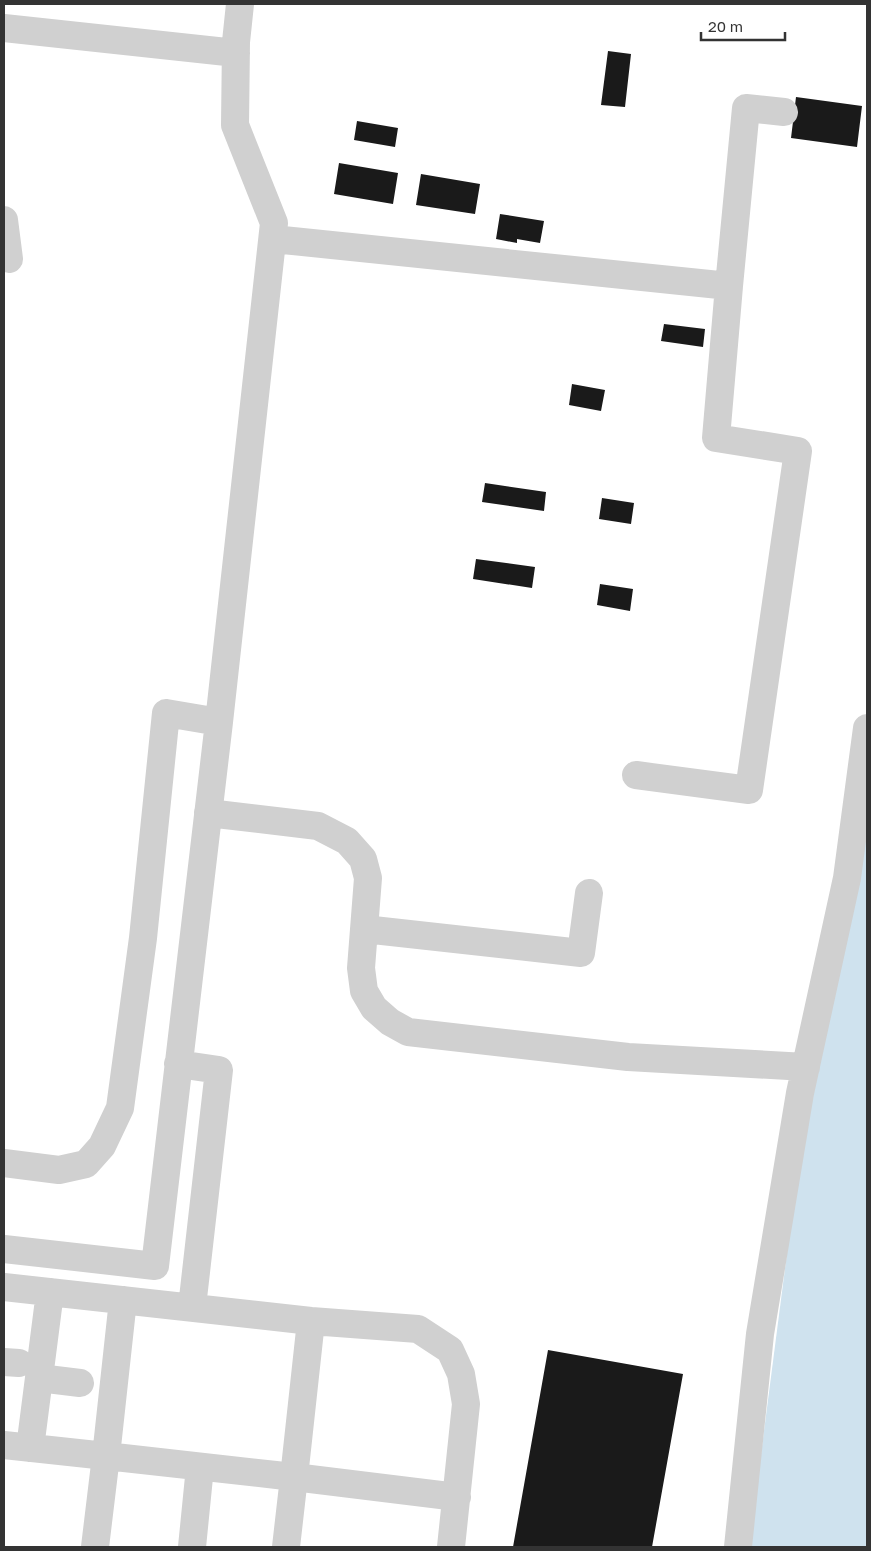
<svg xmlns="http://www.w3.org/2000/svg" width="871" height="1551" font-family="'Golos Text',sans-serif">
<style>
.water{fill:#cfe2ee}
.building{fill:#1a1a1a}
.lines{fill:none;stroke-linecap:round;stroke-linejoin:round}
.minor{stroke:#d0d0d0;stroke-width:28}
</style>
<rect width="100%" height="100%" fill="#fff"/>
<path class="water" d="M867,736V1547H749L828,936Z"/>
<path class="building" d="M608,51L631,54L625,107L601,105Z
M796,97L862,106L857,147L791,138Z
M357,121L398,128L395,147L354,140Z
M339,163L398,173L393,204L334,194Z
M421,174L480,184L475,214L416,205Z
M500,214L544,221L540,243L517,239V243L496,239Z
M664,324L705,329L703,347L661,341Z
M572,384L605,390L601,411L569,405Z
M485,483L546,492L544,511L482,502Z
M602,498L634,503L631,524L599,519Z
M476,559L535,567L532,588L473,579Z
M600,584L633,589L630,611L597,605Z
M548,1350L683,1374L652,1547H513Z"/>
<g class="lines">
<path class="minor" d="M4,28L236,53
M4,220L9,259
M273,239L729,286L746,108L784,112
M636,775L749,790L798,451L716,438L729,286
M208,813L318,826L347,841L363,859L368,878L361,968L364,991L374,1008L390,1022L408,1032L628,1057L806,1067
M364,929L581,953L589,893
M178,1064L219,1070L192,1307
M4,1163L59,1170L86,1164L102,1146L120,1108L143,938L166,713L219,722
M4,1249L155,1266L219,722L274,223L235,125L236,42L240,4
M4,1287L311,1321L418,1329L450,1350L461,1374L466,1404L451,1547
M311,1321L294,1477L457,1497
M4,1362L19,1363
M39,1378L80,1383
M4,1445L106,1456L123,1300
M30,1448L50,1292
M95,1547L106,1456L294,1477L286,1547
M192,1547L200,1467
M738,1547L760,1334L800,1093L847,878L867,728"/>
</g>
<rect width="871" height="1551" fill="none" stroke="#333333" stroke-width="10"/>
<path d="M701 32v8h84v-8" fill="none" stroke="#333333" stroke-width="2.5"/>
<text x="708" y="32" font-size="15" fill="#333333" stroke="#ffffff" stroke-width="4" paint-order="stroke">20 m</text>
</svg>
